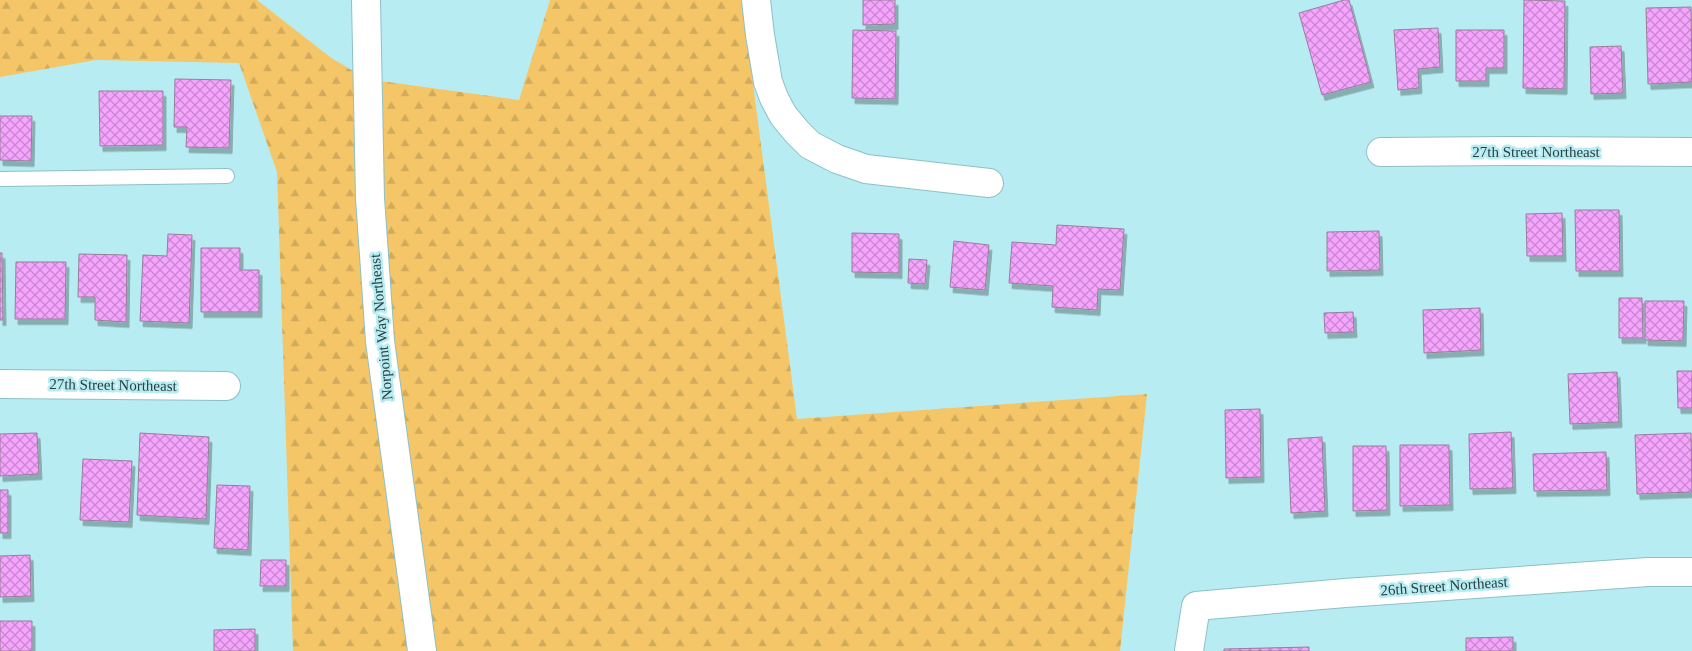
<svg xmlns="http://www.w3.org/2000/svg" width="1692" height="651" font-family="Georgia,serif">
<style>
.forest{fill:url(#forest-firs)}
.building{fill:url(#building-cross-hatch);stroke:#987d9b;filter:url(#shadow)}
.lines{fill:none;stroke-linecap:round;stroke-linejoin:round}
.service-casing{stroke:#8cc0c5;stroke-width:16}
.minor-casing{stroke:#8cc0c5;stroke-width:30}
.primary-casing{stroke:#8cc0c5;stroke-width:30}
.service{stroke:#fff;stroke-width:14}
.minor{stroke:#fff;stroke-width:28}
.primary{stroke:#fff;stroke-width:28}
.labels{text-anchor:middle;stroke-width:5;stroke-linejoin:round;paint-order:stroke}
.street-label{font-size:15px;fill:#2a4042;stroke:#b7edf2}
</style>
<defs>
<pattern id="forest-firs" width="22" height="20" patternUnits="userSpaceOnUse" patternTransform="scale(1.25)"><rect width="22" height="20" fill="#f4c667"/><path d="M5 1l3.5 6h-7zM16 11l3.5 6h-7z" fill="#d1ab5b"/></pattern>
<pattern id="building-cross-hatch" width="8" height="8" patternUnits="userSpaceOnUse" patternTransform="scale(1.25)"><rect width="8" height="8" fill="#f6a4fe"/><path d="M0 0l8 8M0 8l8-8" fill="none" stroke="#c787cf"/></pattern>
<filter id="shadow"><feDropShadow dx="3" dy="5.5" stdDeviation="0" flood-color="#0004"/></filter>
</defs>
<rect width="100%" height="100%" fill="#b7edf2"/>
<path class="forest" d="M0,0H257L330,57L366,79L519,100L550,0H742L797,419L1147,394L1120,651H293L277,172L239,63L96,60L0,77Z"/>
<path class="building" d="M863,0H895V24L863,25Z
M1344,0H1349L1371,82L1322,95L1299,13Z
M1524,0L1565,1L1564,89L1523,88Z
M1691,7L1692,82L1648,84L1646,8Z
M1438,28L1440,67L1418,69L1419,88L1398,90L1394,30Z
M853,30L896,31L895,99L852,98Z
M1456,30H1504V68H1486V81H1456Z
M1621,46L1623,93L1591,94L1590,47Z
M175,79L231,80L229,148L186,147L187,127H174Z
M99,91H163V145L100,146Z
M0,116H32L31,161L0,160Z
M1575,210H1619L1620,271H1576Z
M1562,213L1563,256H1527L1526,214Z
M1057,225L1124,229L1120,290L1098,289L1097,310L1052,307L1053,286L1009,283L1012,242L1056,245Z
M1379,231L1380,270L1327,271V232Z
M852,233L899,234V273L852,272Z
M168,234L192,235L189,323L140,321L143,255L167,256Z
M954,241L989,245L985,290L950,287Z
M201,248H240V270H259V312H201Z
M0,253H2L3,320H0Z
M79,254L127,255L126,322L95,320V297H78Z
M909,259L927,260L925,284L908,283Z
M16,262H66L65,319H15Z
M1619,298H1642L1643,338H1619Z
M1645,301H1684L1683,341L1645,340Z
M1480,308L1481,350L1424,353L1423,310Z
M1353,312L1354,332L1325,333L1324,313Z
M1677,371H1692V408H1678Z
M1617,372L1619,422L1570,424L1568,374Z
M1260,409L1261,477L1226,478L1225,410Z
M1511,432L1513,488L1470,489L1469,434Z
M37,433L39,474L0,476V434Z
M140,433L209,437L206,519L137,515Z
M1691,433L1692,492L1637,494L1635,435Z
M1322,437L1325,511L1291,513L1288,439Z
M1400,445H1449L1450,505L1400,506Z
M1353,446H1386L1387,510L1353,511Z
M1606,452L1607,490L1534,491L1533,454Z
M83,459L132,461L129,522L80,520Z
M217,485L250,486L248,550L214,548Z
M0,490H8V533H0Z
M30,555L31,596L0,597V556Z
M261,560H286V586H260Z
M0,621H32V651H0Z
M255,629V651H214V630Z
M1513,637V651H1466V638Z
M1309,647V651H1224V649Z"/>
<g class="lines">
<defs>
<path id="service" d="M0,179L227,176"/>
<path id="minor" d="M756,0L760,35L768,82L774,98L783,115L797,132L810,145L837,159L866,169L989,183
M1381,152L1508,151L1692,152
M0,384L226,386
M1189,651L1196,606L1345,593L1648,572H1692"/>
<path id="primary" d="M366,0L370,198L380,341L422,651"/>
</defs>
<use href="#service" class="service-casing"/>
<use href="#minor" class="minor-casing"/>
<use href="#primary" class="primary-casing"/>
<use href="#service" class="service"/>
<use href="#minor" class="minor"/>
<use href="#primary" class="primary"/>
</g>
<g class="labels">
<g class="street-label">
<text x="1536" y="157">27th Street Northeast</text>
<text transform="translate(381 327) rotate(-95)" y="5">Norpoint Way Northeast</text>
<text transform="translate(113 385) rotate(1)" y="5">27th Street Northeast</text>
<text transform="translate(1444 586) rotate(-4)" y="5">26th Street Northeast</text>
</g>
</g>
</svg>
